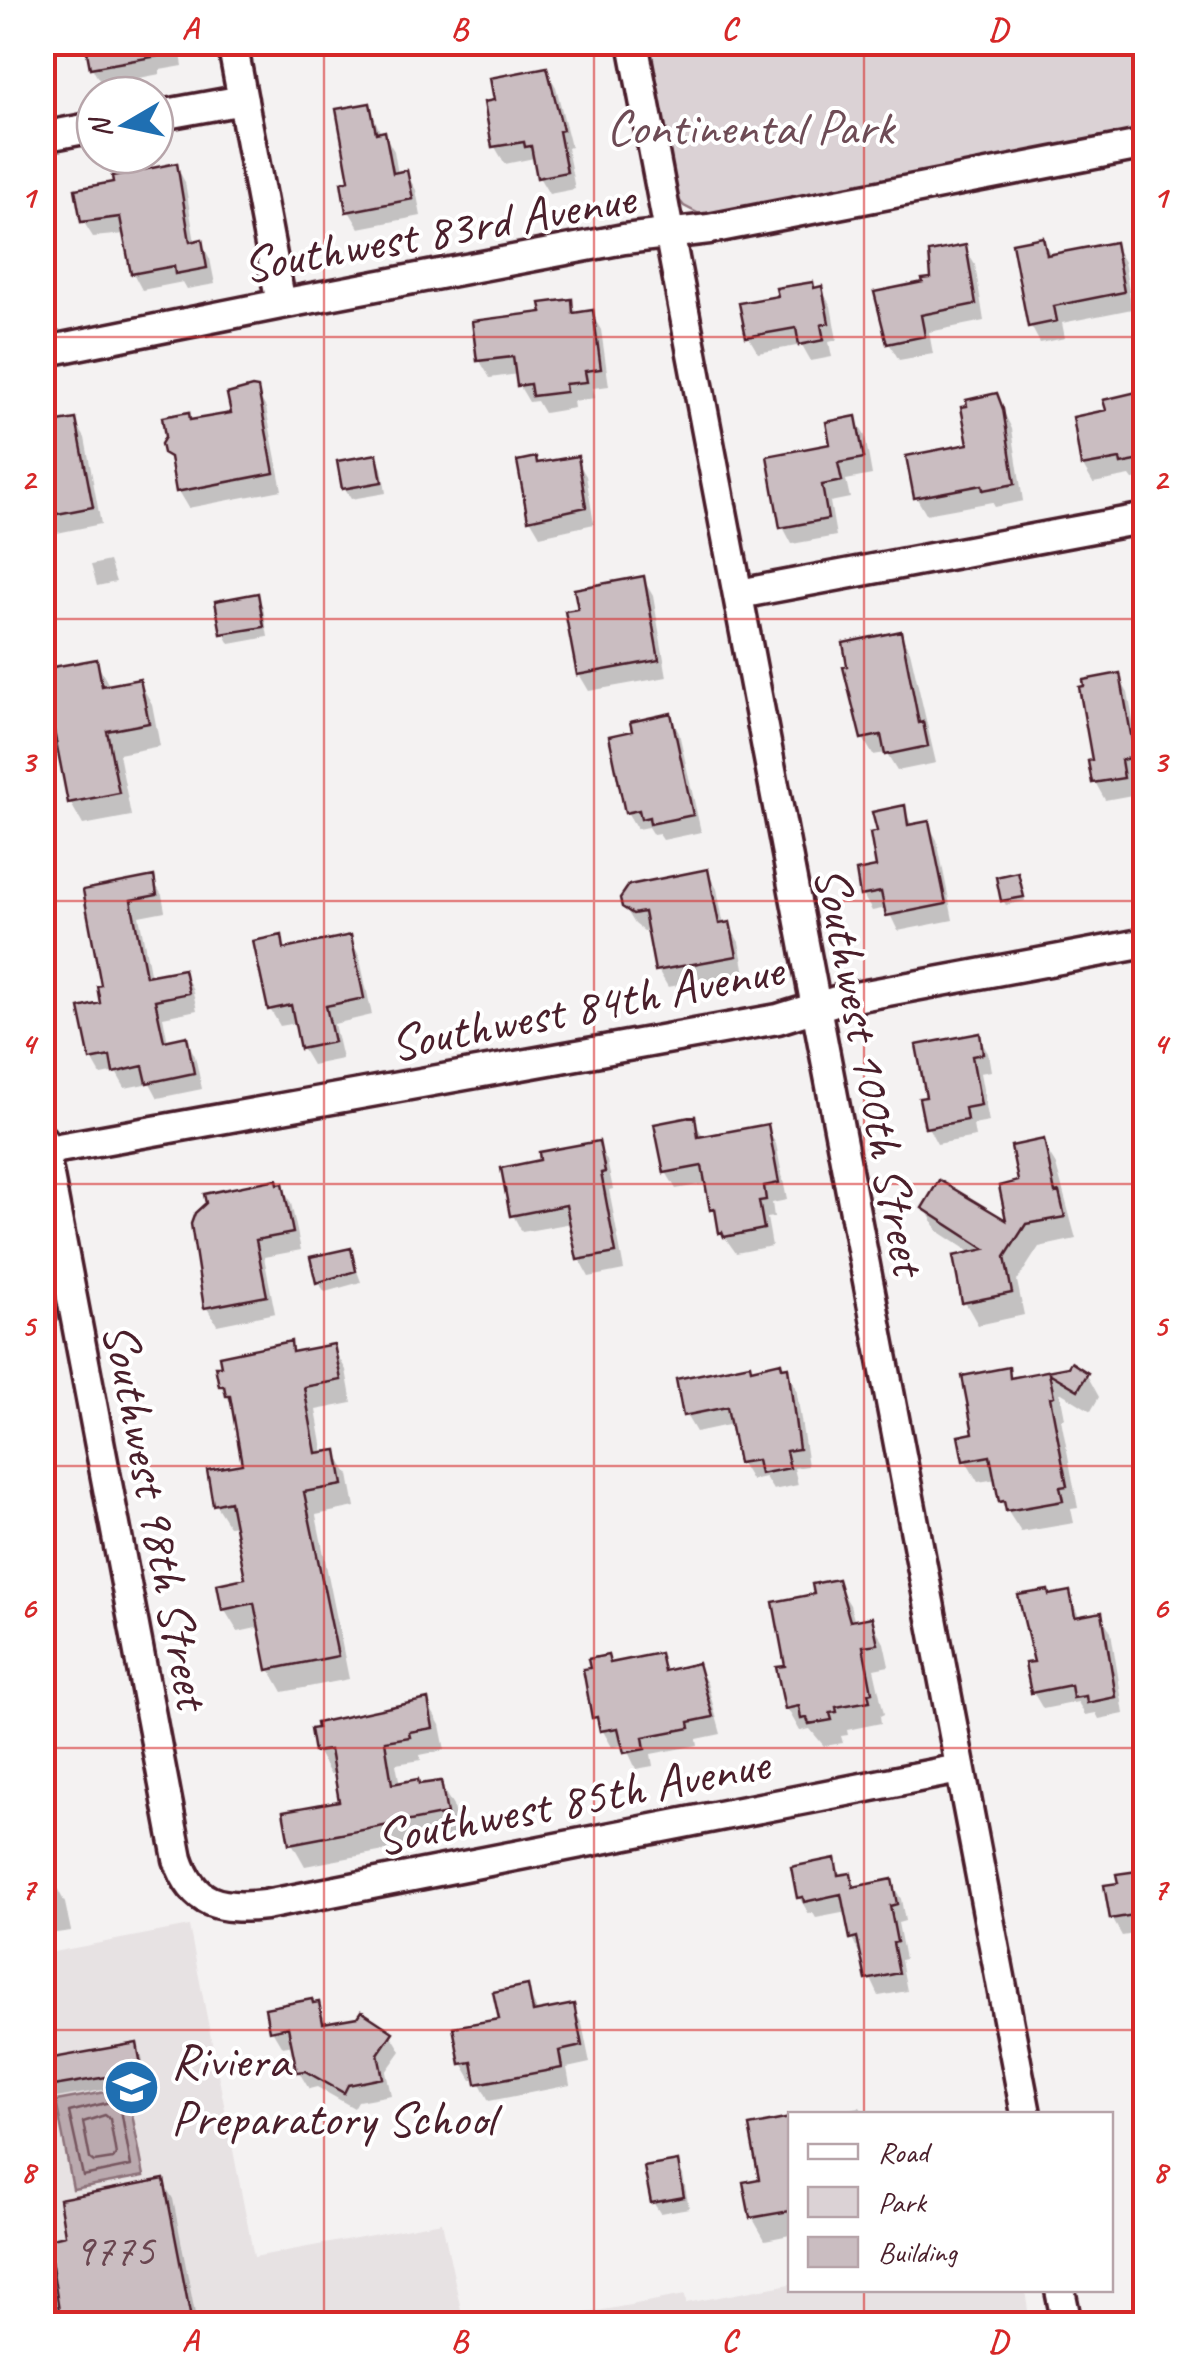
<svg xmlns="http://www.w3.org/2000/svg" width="1188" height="2367" font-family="Caveat,sans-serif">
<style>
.built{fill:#e7e2e3}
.green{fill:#dbd2d5;stroke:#927880;stroke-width:2.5}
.water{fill:#baa9ae;stroke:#8d727a;stroke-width:2.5}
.shadow{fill:#0003}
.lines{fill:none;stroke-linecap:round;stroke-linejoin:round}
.shore{stroke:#77565f;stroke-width:2.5}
.building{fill:#cabdc1;stroke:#4a1f2b;stroke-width:2.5}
.minor-casing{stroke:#4a1f2b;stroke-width:35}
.minor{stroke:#fff;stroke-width:28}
.grid{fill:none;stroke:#d62828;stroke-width:2.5;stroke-opacity:0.55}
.labels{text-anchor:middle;stroke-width:8;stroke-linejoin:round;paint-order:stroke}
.number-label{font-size:45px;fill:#6a4650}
.park-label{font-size:50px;fill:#6e4c56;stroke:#fff}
.street-label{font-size:50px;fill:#4a1f2b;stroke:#fff}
.poi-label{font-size:50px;fill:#4a1f2b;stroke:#fff;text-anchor:start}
.neatline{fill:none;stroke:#d62828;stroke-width:4}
.grid-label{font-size:32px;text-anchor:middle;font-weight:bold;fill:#d62828}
</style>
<rect width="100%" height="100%" fill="#f4f2f2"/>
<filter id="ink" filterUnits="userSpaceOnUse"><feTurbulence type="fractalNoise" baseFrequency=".01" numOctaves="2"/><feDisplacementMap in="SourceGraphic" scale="20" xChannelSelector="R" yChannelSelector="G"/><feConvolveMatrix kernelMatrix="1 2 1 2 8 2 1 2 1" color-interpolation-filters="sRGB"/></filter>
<g filter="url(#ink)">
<path class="built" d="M189,1926L254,2257L442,2222L464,2324H43V1954Z
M790,2284V2290H1025L1030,2324H526L685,2295L686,2303Z"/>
<path class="green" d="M645,43H1145V134L707,218L684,206L673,193Z"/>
<path class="water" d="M127,2088L144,2176L73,2189L56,2101Z"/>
<path class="shadow" d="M88,42H179L183,66L160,70V74L102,85L92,68Z
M313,42H366L343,49L341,46L318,50Z
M546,70L556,87L571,147L567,148L575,189L549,194L539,177L534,158L505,164L495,147L487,104L497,102Z
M369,106L381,134H384L394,151L398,175L406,173L416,190L421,216L359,228L349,211Z
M176,166L185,182L195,243L201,242L210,259L215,284L187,289L183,282L142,290L133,273L125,234L93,237L83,221Z
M1042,240L1052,256L1114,245L1124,262L1132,309L1062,323L1065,338L1040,343L1031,326Z
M965,248L975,265L984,321L929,332L933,354L899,360L889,343L926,284Z
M812,284L816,290L821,289L831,306L837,340L829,342L832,357L811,361L802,345L758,353L748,336L781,298Z
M570,302L578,315L591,313L601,330L609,386L593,388L595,398L573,401L574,408L544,413L537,401L529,402L519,385L518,374L490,378L480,361L544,314Z
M256,390L266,408L282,490L188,508L178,491L174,467L165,452L188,414L192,422L234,415Z
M1140,394L1146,403V478L1133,480L1130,476L1093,483L1083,466L1109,412Z
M996,396L1012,429L1023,501L995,507L992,502L926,514L916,497L971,446Z
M855,419L865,436L872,475L846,480L850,498L830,502L836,536L792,544L783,527L833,446Z
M75,421L85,438L101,524L42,536V451L53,449Z
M375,457L382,468L386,493L351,499L344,488Z
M576,459L586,476L594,524L540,536L530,519L538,465Z
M109,561L116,582L97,586L91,565Z
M643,579L653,596L667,677L589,691L579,674L580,611Z
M256,596L263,607L268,637L230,644L224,633Z
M900,634L910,651L936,763L897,771L886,753L873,755L863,738Z
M96,662L110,687L139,681L152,704L160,746L119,754L131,816L83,825L70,802Z
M1118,676L1128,693L1143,774L1129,777L1132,795L1105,800L1095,782V762Z
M670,716L679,733L701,832L663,840L659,834L653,835L648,827L637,829L627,812L635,733Z
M903,808L913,827L928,824L937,840L953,920L898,931L887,908L872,911L863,895L879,869L880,833Z
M707,872L717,889L724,926L729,925L739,942L745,973L668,987L658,970L650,930L644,931L635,924L624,906Z
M152,879L162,895L165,911L139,916L151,978L183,971L192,988L197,1010L163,1017L168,1043L186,1039L195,1056L202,1089L158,1098L150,1083L125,1088L116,1072L101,1075L92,1059L104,987L86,892Z
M1020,880L1025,901L1006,905L1003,900Z
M281,938L288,951L349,938L359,955L372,1015L334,1024L342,1059L312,1065L302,1048L297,1023L280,1026L270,1009Z
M978,1036L988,1053L991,1071L980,1073L989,1122L973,1125L975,1137L937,1144L928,1127L929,1099Z
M693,1119L703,1136L766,1127L776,1144L787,1200L772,1203L774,1217L767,1218L772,1246L736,1253L721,1232L708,1183L676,1189L666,1172Z
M1042,1142L1056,1165L1076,1239L1039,1247L1017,1281L1024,1315L978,1325L965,1302L973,1254L938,1231L925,1208L1009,1225L1021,1183Z
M597,1144L607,1161L613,1189L609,1190L624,1270L589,1277L579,1259L572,1223L522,1232L513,1215L543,1162Z
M281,1186L291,1203L301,1250L264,1257L275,1313L217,1325L207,1308L193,1225Z
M350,1251L361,1282L325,1292L318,1282Z
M289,1344L295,1354L333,1347L346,1370L352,1403L316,1410L324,1455L335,1453L349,1475L355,1507L316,1515L349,1679L283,1692L270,1669L261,1627L238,1632L224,1609L248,1580L237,1525L229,1526L215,1504L245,1466L235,1410L221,1386Z
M1070,1369L1087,1375L1099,1397L1091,1411L1060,1392L1065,1418L1061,1419L1078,1508L1071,1509L1074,1523L1021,1532L1001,1501L997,1479L978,1482L965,1460L1007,1370L1013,1380Z
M786,1370L796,1387L808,1466L794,1468L798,1485L773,1490L765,1477L751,1480L741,1463L733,1424L696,1432L686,1415L751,1371Z
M836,1582L850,1605L855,1623L871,1620L884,1643L889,1666L874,1669L884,1714L880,1716L881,1723L847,1730L848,1735L841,1736L843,1743L824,1746L810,1729L800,1731L787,1708L788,1668L817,1596Z
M1069,1594L1080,1619L1101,1615L1111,1632L1124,1714L1099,1719L1096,1713L1085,1715L1078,1702L1043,1709L1033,1692L1049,1597Z
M659,1656L668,1673L697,1666L707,1683L721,1734L697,1739L698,1745L651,1754L653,1766L636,1769L625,1745L612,1747L595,1717L607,1657L612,1665Z
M42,1697L54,1752L42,1754Z
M427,1702L440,1725L445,1750L420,1755L421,1760L396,1764L400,1785L420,1787L439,1783L453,1806L458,1837L305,1866L292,1843L342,1803L336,1773L330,1774L317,1751Z
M42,1841L52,1887L56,1886L65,1903L71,1931L42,1935Z
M833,1861L842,1877L849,1875L857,1889L891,1882L901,1899L905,1921L898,1923L905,1959L901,1960L907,1991L879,1996L852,1938L847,1912L816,1918L813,1913L809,1914L799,1897Z
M1146,1874V1932L1122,1936L1112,1918L1121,1885L1119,1876Z
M527,1988L538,2013L573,2007L582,2024L590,2063L567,2068L570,2085L489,2101L478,2079L472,2080L462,2063Z
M318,2005L328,2025L391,2034L401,2051L386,2072L391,2095L358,2101L354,2108L317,2087L309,2089L299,2072L294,2045L282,2047L272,2030Z
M136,2046L142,2057L147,2082L51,2099L45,2088L42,2076Z
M860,2107L864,2114H823Z
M790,2121V2235L765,2240L752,2217L762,2181L752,2128Z
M676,2164L683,2175L689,2208L660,2213L653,2202Z
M163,2182L173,2199L197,2324H65L51,2241L68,2237Z"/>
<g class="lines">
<path class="shore" d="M114,2101L120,2104L131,2166L83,2176L69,2112Z
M105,2115L110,2119L116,2155L113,2159L94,2162L90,2159L83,2122Z"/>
</g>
<path class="building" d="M85,42H174L175,53L90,68Z
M547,67L563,130L559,131L567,172L537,178L531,146L525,147L524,142L492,147L484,102L494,100L490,78Z
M370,103L376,133L385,131L393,173L407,170L413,199L346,212L341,182L349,180L336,109Z
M177,163L190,242L202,239L207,268L175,274L174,266L131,274L120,217L81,222L75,189L113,182L112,176Z
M1043,237L1047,255L1115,242L1124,292L1054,306L1057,321L1028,327L1012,243Z
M966,245L976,304L921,315L925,336L887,344L874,292L923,282L922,279L931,278L929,252Z
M813,282L814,288L822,286L829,323L821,325L824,340L799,345L796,328L746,337L739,303L778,296L776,288Z
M572,299L573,313L593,310L601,369L585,371L587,382L565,384L566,392L532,396L530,384L517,386L513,357L477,361L472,321L542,312L540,303Z
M252,387L258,388L274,473L176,492L170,457L163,453L161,444L165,437L162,417L189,412L190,420L231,413L227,394Z
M1141,391L1146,412V459L1121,464L1120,459L1081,466L1073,417L1106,410L1103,400Z
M997,393L1003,409L1015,484L983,490L982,485L914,498L906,456L968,444L961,407L967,406L966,400Z
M856,416L864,458L838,463L842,481L822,485L828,519L780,528L767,456L830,444L826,422Z
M76,419L93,507L42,517V456L51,454L46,424Z
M377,454L382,482L342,489L337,461Z
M578,456L586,507L528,520L517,461L536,457L537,463Z
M644,576L659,660L577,675L565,611L578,609L574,589Z
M258,593L264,627L221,634L215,601Z
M901,631L919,723L923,722L928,746L885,755L881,735L861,739L843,667L847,666L843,643Z
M97,659L102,686L140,679L149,723L107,731L119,793L68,803L42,669Z
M1120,673L1135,757L1121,760L1124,778L1092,783L1088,761L1092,760L1079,687L1084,686L1083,680Z
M671,713L693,815L650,824L649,817L641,819L639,810L625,813L609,736L632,731L630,722Z
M905,805L908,825L929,821L946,904L886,916L881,892L860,896L856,871L876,867L870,833L877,831L872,812Z
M708,869L719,924L730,922L737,956L655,971L644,912L633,914L622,907L620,898L629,885Z
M1018,872L1024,897L1001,901L996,877Z
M154,876L157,895L131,900L146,976L184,969L189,993L155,1000L164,1041L187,1036L194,1073L147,1083L143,1066L113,1073L110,1056L90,1060L79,1008L100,1003L97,986L101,985L83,890Z
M282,935L284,949L351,935L364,998L326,1006L334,1042L300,1049L291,1005L268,1010L253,941Z
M980,1033L983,1054L972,1056L981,1105L965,1108L967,1120L925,1128L919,1098L926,1097L916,1045Z
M695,1116L698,1137L768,1124L779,1183L764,1186L766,1200L759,1201L764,1229L724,1237L722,1232L719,1233L715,1209L710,1210L702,1166L664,1173L654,1124Z
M1044,1139L1055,1193L1059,1192L1065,1217L1026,1224L1005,1257L1012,1293L962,1303L953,1256L985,1249L922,1208L939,1180L1006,1220L999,1186L1018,1181L1011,1146Z
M599,1141L605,1172L601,1173L616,1253L577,1260L566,1205L510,1216L501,1168L540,1160L539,1152Z
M277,1179L278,1184L283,1183L293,1233L256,1240L267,1296L204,1308L191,1224L195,1213L206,1203L204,1194Z
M351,1248L356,1271L316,1283L310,1257Z
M291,1341L292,1352L334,1344L341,1380L304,1387L316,1453L337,1450L343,1485L304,1492L338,1656L267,1670L254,1603L222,1610L217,1584L245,1578L230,1501L213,1505L207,1470L242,1464L230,1396H226L224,1386H219L215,1366H221L219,1356Z
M781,1362L782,1368L788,1367L799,1449L786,1451L790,1468L760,1474L757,1460L738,1463L727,1407L683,1416L676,1379L750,1364L751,1369Z
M1071,1362L1088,1373L1078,1390L1049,1373L1054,1396L1050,1397L1067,1486L1060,1487L1063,1501L1006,1511L1004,1501L999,1502L990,1456L963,1461L958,1436L973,1433L962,1376L1009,1367L1010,1378L1068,1367Z
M838,1579L850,1621L872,1617L878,1644L863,1646L872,1692L868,1693L870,1701L836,1707L837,1712L830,1713L832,1720L809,1724L807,1718L801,1719L799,1706L785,1709L776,1667L785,1666L773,1602L814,1594L812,1584Z
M1048,1590L1049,1595L1070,1591L1075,1617L1102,1612L1116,1697L1087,1703L1086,1696L1073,1698L1071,1685L1031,1693L1025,1663L1034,1662L1018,1595Z
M660,1653L664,1671L698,1663L713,1717L689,1722L690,1728L643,1737L645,1749L624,1753L618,1728L600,1731L597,1717L592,1718L583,1669L590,1668L588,1659L608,1655L610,1663Z
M428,1699L433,1728L409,1732L410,1737L385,1741L392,1784L418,1779L419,1784L441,1781L447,1814L289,1844L283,1811L339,1801L330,1750L314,1752L310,1729L317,1728L316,1723Z
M835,1858L838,1875L851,1873L853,1887L892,1879L897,1904L890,1906L897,1942L893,1943L899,1973L866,1980L857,1937L850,1939L841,1894L804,1902L803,1897L797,1898L791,1867Z
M1138,1871L1139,1877L1146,1875V1913L1110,1919L1104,1885L1118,1883L1116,1874Z
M528,1985L533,2012L574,2004L582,2046L559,2051L562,2068L476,2084L472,2062L460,2064L453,2027L499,2019L493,1992Z
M312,1999L313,2003L319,2002L323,2023L357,2017L361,2011L393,2032L378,2054L383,2078L348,2085L344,2093L305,2071L297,2072L288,2027L269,2031L265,2008Z
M137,2043L142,2071L42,2088V2060Z
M790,2118V2211L750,2218L743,2182L759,2179L749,2126Z
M678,2161L684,2197L651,2203L644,2167Z
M164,2179L192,2324H61L48,2239L65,2235L59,2199Z"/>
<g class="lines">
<defs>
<path id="minor" d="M232,42L281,304
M633,42L1026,2114
M155,116L243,100
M42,137L95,127
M42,352L281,304L624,239L709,229L1146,144
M739,594L1146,518
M42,1139L178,1859C193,1905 220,1910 265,1905L959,1769
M42,1151L778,1019L839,1000L1146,943
M1060,2290L1067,2324"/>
</defs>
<use href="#minor" class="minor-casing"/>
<use href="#minor" class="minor"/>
</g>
</g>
<path class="grid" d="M324,42V2324M594,42V2324M864,42V2114M42,337H1146M42,619H1146M42,901H1146M42,1184H1146M42,1466H1146M42,1748H1146M42,2030H1146M864,2290V2324"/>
<defs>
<symbol id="school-disc" viewBox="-11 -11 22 22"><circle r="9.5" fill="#1f6fb2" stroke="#fff"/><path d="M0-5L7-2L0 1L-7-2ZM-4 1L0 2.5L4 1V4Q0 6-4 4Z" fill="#fff"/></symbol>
</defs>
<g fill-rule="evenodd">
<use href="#school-disc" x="100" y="2056" width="63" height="63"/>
</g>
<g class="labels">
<g class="number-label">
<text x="114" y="2265">9775</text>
</g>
<g class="park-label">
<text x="750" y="144">Continental Park</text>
</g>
<g class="street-label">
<text transform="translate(438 230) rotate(-10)" y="18">Southwest 83rd Avenue</text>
<text transform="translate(586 1005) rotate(-11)" y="18">Southwest 84th Avenue</text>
<text transform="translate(872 1070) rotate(79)" y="18">Southwest 100th Street</text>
<text transform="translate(158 1515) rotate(79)" y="18">Southwest 98th Street</text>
<text transform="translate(572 1799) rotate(-11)" y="18">Southwest 85th Avenue</text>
</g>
<g class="poi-label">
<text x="171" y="2077">Riviera<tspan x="171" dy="58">Preparatory School</tspan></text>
</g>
</g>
<rect width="1188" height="2367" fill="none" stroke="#fff" stroke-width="110"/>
<rect x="788" y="2112" width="325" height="180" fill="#ffffff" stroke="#b7a5aa" stroke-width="2.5"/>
<rect x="808" y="2144" width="50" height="15" fill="#ffffff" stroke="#b7a5aa" stroke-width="2.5"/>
<text x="878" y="2162" font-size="30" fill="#4a1f2b">Road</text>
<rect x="808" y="2187" width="50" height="30" fill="#dbd2d5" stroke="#b7a5aa" stroke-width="2.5"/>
<text x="878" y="2212" font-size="30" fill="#4a1f2b">Park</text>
<rect x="808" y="2237" width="50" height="30" fill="#cabdc1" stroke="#b7a5aa" stroke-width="2.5"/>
<text x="878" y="2262" font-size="30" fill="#4a1f2b">Building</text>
<g transform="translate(125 125) rotate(261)"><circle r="48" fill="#ffffff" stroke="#b7a5aa" stroke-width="2.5"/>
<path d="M0-8L18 38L0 25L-18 38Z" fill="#1f6fb2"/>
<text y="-15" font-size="28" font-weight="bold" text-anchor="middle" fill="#4a1f2b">N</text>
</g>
<rect x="55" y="55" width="1078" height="2257" class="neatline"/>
<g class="grid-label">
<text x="190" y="39">A</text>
<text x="459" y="39">B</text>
<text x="729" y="39">C</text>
<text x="998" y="39">D</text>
<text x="28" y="207">1</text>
<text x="1160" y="207">1</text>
<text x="28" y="490">2</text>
<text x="1160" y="490">2</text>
<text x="28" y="772">3</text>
<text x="1160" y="772">3</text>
<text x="28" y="1054">4</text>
<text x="1160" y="1054">4</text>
<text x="28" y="1336">5</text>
<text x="1160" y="1336">5</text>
<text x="28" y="1618">6</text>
<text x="1160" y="1618">6</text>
<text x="28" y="1900">7</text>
<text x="1160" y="1900">7</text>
<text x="28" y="2182">8</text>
<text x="1160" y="2182">8</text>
<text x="190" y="2351">A</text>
<text x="459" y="2351">B</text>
<text x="729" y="2351">C</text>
<text x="998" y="2351">D</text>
</g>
</svg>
